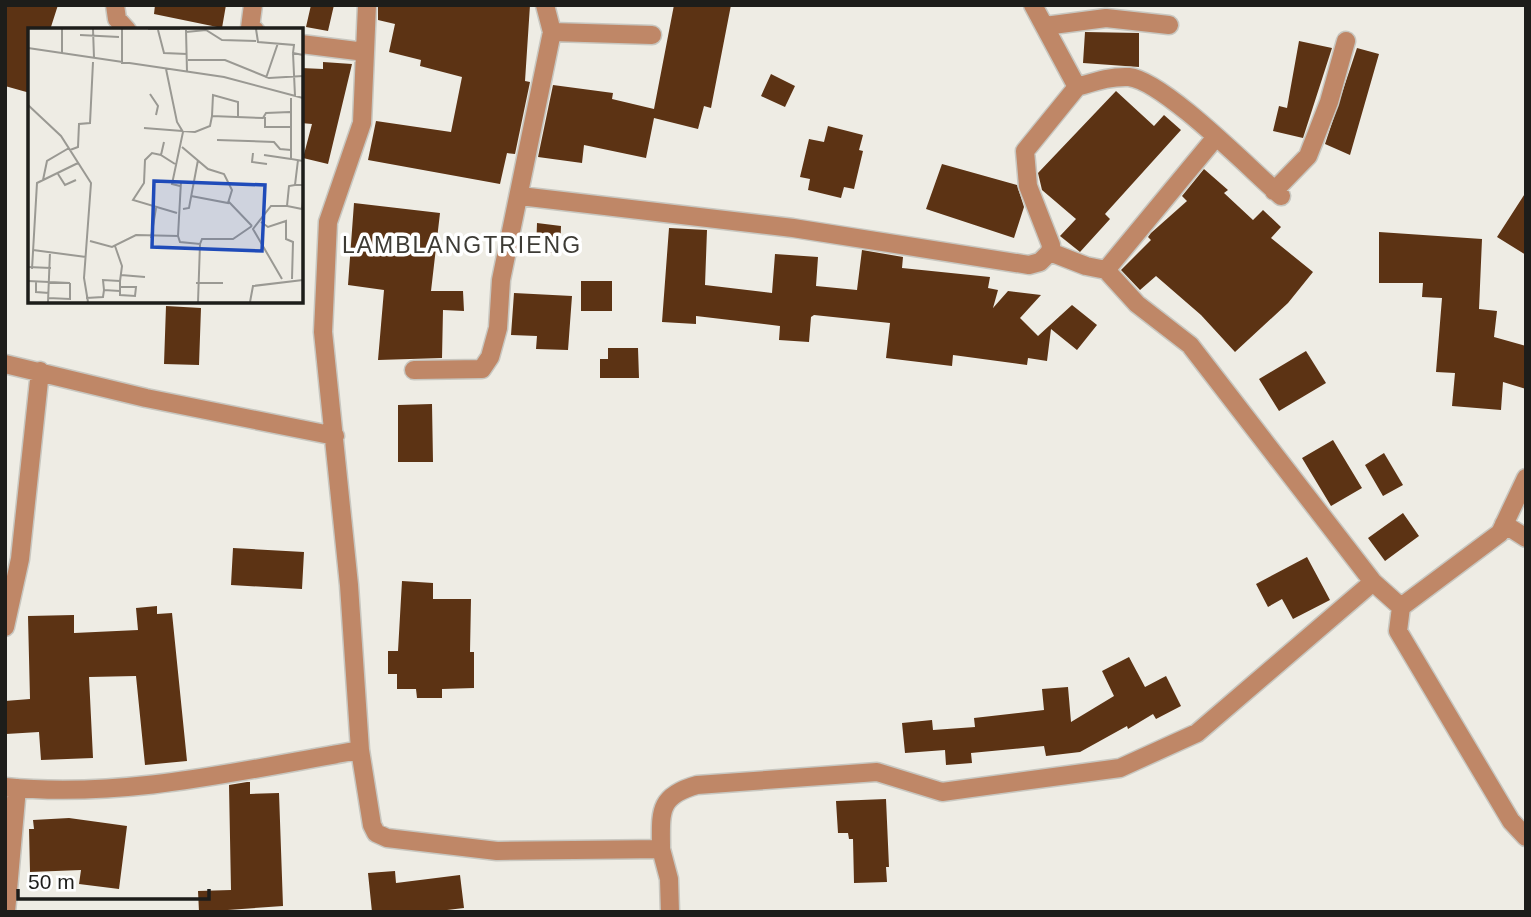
<svg xmlns="http://www.w3.org/2000/svg" width="1531" height="917" font-family="Helvetica,sans-serif">
<style>
.building{fill:#5c3314}
.lines{fill:none;stroke-linecap:round;stroke-linejoin:round}
.minor-casing{stroke:#c8c7c0;stroke-width:21}
.minor{stroke:#bf8767;stroke-width:18}
.labels{text-anchor:middle;stroke-width:7;stroke-linejoin:round;paint-order:stroke}
.quarter-label{font-size:23px;letter-spacing:2px;fill:#3d3b35;stroke:#fff}
.inset-road{fill:none;stroke:#9a9993;stroke-width:2}
.view{fill:#1f4bb9;fill-opacity:0.15;stroke:#1f4bb9;stroke-width:3.5}
.inset-edge{fill:none;stroke:#1d1d1a;stroke-width:3.5}
</style>
<rect width="100%" height="100%" fill="#eeece4"/>
<path class="building" d="M5,5H58L50,30H30V93L5,86Z
M155,5H226L222,28L154,14Z
M311,5H334L328,31L306,27Z
M378,5H530L525,81L530,82L515,154L507,153L500,184L368,160L376,121L451,132L462,77L420,66L421,60L389,52L395,24L378,20Z
M674,5H731L711,108L704,106L698,129L654,118L646,158L584,145L582,163L538,157L553,85L613,93L612,99L654,109Z
M1085,32L1139,33V67L1083,63Z
M1299,41L1332,48L1303,138L1273,131L1279,106L1287,108Z
M1357,48L1379,54L1350,155L1325,144Z
M323,62L352,64L328,164L303,158L312,124L301,123V68L323,69Z
M771,74L795,86L785,107L761,96Z
M1116,91L1154,126L1164,115L1181,130L1105,214L1110,219L1080,252L1060,236L1076,219L1042,190L1038,173Z
M828,126L863,135L859,150L863,151L854,189L844,187L841,198L808,190L810,179L800,177L809,139L824,142Z
M942,164L1017,185L1024,207L1014,238L926,209Z
M1204,169L1228,190L1224,193L1253,220L1263,210L1281,227L1271,238L1313,272L1288,303L1235,352L1201,315L1156,276L1140,290L1121,270L1151,240L1148,237L1151,233L1187,201L1182,196Z
M1526,192V255L1497,237Z
M354,203L440,213L431,291H463L464,311L443,310L442,358L378,360L384,290L348,285Z
M537,223L561,226L560,253L536,252Z
M669,228L707,230L705,285L772,293L775,254L818,257L816,286L857,290L862,250L903,257L902,268L990,277L988,288L998,290L993,308L1008,291L1041,295L1020,318L1038,336L1072,305L1097,325L1077,350L1051,329L1047,361L1028,358L1027,365L953,355L952,366L886,358L890,323L814,315L811,317L809,342L779,340L780,326L696,316V324L662,322Z
M1379,232L1482,239L1479,309L1497,311L1494,337L1526,346V389L1503,382L1501,410L1452,406L1455,373L1436,372L1442,298L1422,297L1423,283H1379Z
M581,281H612V311H581Z
M514,293L572,296L568,350L536,349L537,336L511,335Z
M166,306L201,308L199,365L164,364Z
M608,348H638L639,378H600V359H608Z
M1306,351L1326,383L1279,411L1259,379Z
M432,404L433,462H398V405Z
M1333,440L1362,488L1331,506L1302,458Z
M1384,453L1403,485L1383,496L1365,465Z
M1403,513L1419,536L1385,561L1368,538Z
M233,548L304,552L302,589L231,585Z
M1307,557L1330,600L1293,619L1282,599L1268,607L1256,584Z
M402,581L433,583V599H471L470,652H474V688L442,689V698H417L416,689H397V674H388V651H398Z
M157,606V614L172,613L187,761L145,765L136,676L89,677L93,758L41,760L39,732L6,734L5,701L30,699L28,616L74,615V633L138,630L136,608Z
M1129,657L1145,687L1166,676L1181,706L1156,719L1153,714L1128,729L1127,726L1080,752L1046,756L1044,746L971,753L972,763L946,765L945,750L905,753L902,723L932,720L933,730L975,727L974,718L1044,710L1042,689L1068,687L1071,722L1114,696L1102,671Z
M247,782H250V794L279,793L283,906L199,912L198,891L231,890L229,785Z
M886,799L889,867H886L887,882L854,883L853,839H849L848,833H838L836,801Z
M69,818L127,826L119,889L79,884L81,870L30,872L29,829H34L33,820Z
M395,871L396,883L460,875L464,908L430,912H372L368,873Z"/>
<g class="lines">
<defs>
<path id="minor" d="M115,5L117,19L127,30
M253,5L250,28L255,30
M1045,26L1106,18L1169,25
M552,32L652,35
M301,44L365,52
M1077,87C1094,82 1111,76 1129,77C1164,81 1251,170 1281,196
M1274,191L1308,156L1329,102L1346,41
M520,196L793,228L1029,265L1040,262L1050,252L1051,245L1028,186L1025,151L1077,87L1033,5
M1050,252L1086,266L1106,270L1137,304L1190,345L1373,582L1401,607
M1106,270L1216,137
M5,364L146,398L335,436
M414,370L482,369L490,357L498,328L501,280L552,32L545,5
M1526,478L1500,533L1401,607L1398,631L1511,821L1526,837
M1504,524L1526,538
M5,627L20,559L40,371
M360,750L372,825L376,833L387,838L497,851L661,849C661,813 657,796 697,785L877,772L942,792L1120,768L1197,733L1373,582
M5,787C125,799 243,770 360,750L349,585L323,332L328,222L362,123L367,5
M661,849L669,879L670,912
M6,912L17,788"/>
</defs>
<use href="#minor" class="minor-casing"/>
<use href="#minor" class="minor"/>
</g>
<g class="labels">
<g class="quarter-label">
<text x="462" y="253">LAMBLANGTRIENG</text>
</g>
</g>
<g transform="translate(28 28)">
<rect width="275" height="275" fill="#eeece4"/>
<path class="inset-road" d="M65,1L66,30M94,1V36M120,1H152M228,1L230,14L266,17L265,25L275,27M130,2L136,25L159,26M158,2L159,44M158,4L178,2L194,12L228,13M52,7L91,9M0,20L196,49L275,70M34,25V1M265,25L267,68M160,32H197L241,50L275,48M138,41L149,94L155,104L144,156L152,158M238,50L250,15M122,66L130,78L128,87M263,70V131L275,133M0,77L33,108L63,155L56,250L60,274M184,88L185,67L210,74V89M237,89V99H264M116,100L167,104L182,98L184,88L235,90L238,85L262,84M189,112L246,114L252,121L263,122M136,114L133,127L147,136M154,119L180,141L196,146L204,162L200,175L163,168M42,122L50,119L51,96L62,95L65,34M225,125L224,134L239,136M133,127L124,125L117,132L116,155L105,172L149,185M236,127L263,131M270,132L267,157H275M30,146L37,157L48,152M15,152L19,133L41,120M267,157L261,158L259,178L274,181L275,174M201,174L224,198M155,181L161,180L170,132M233,194L240,199L258,193V211L265,214L264,251M150,208L152,214L172,216L174,211H205L224,198M123,210L128,180M62,213L84,219L108,207L150,208L153,153M87,218L94,238L92,253V267L107,268L108,259H92M5,222L58,229M0,239L23,240M4,241L9,155L50,135M93,247L117,249M254,251L225,201L243,178H259M0,253L42,255M8,254V264L21,265M168,255H195M76,262L75,252L92,253M20,270L42,271V255M58,270L75,269L76,262L92,263M20,274L22,224M170,274L172,216M222,274L225,258L275,252"/>
<path class="view" d="M126,153L237,157L234,223L124,219Z"/>
<rect width="275" height="275" class="inset-edge"/>
</g>
<rect width="1531" height="917" fill="none" stroke="#1d1d1a" stroke-width="14"/>
<path d="M18 889v10h191v-10" fill="none" stroke="#1d1d1a" stroke-width="3.5"/>
<text x="28" y="889" font-size="21" fill="#1d1d1a" stroke="#ffffff" stroke-width="5" paint-order="stroke">50 m</text>
</svg>
